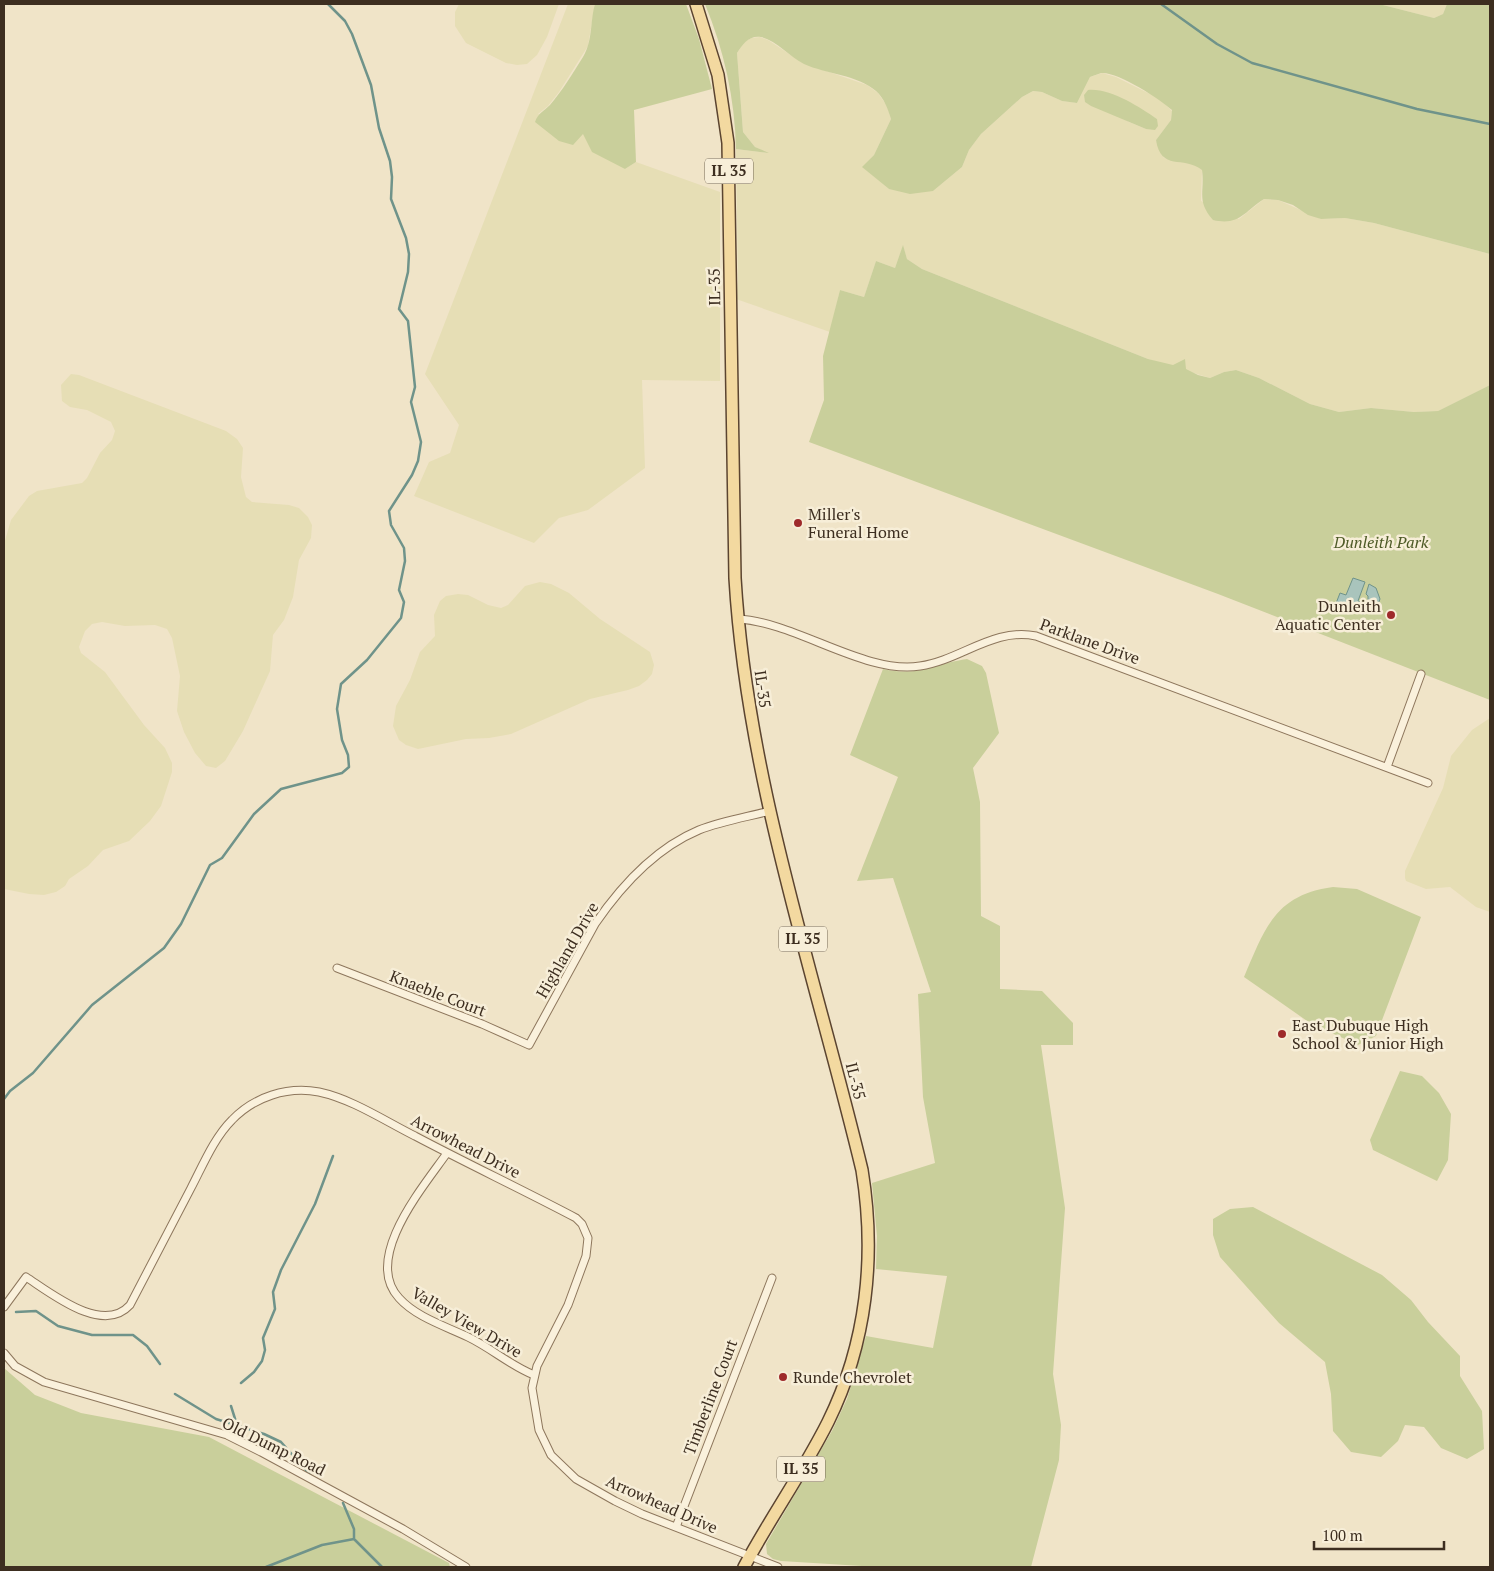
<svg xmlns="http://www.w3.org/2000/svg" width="1494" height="1571" font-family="'PT Serif',serif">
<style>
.farmland{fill:#e6deb5;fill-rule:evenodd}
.green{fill:#c9cf9b}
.water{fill:#a9c4bc;stroke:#6f938a}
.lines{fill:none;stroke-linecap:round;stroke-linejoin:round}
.stream{stroke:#6f938a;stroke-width:2.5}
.minor-casing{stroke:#8d765c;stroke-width:9}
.primary-casing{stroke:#5b4430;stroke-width:14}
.minor{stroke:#faf1dc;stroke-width:7}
.primary{stroke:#f3d9a0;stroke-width:11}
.poi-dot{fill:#9e2a2b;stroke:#f7eed8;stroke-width:2}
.labels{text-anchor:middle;stroke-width:5;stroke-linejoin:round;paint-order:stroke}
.shield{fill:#f7eed8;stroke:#756857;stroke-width:1}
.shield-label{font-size:15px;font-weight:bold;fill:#3d2e20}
.street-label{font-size:16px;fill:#3d2e20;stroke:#f7eed8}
.poi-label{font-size:16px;fill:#3d2e20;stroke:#f7eed8;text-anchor:start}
.park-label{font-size:16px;font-style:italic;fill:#4d5a26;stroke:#f7eed8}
</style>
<rect width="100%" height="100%" fill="#f0e4c8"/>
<path class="farmland" d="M459,4H559L547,37L537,55L527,64L517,65L506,63L466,43L455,26V12Z
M568,4H595L588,46L559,92L548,106L538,114L583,133L625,169L636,162L720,192V381L642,380L645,468L588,510L559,518L534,543L414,496L429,462L450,453L459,425L425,374Z
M1379,4H1447L1443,14L1434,18Z
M760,37L768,40L803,63L867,85L878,93L887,106L891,119L874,155L863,167L889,189L933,191L962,167L969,150L981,134L1022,97L1033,91L1042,92L1062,101L1077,103L1090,77L1102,73L1116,77L1160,99L1172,111L1171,120L1156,140L1164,158L1194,163L1202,170L1201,201L1239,219L1264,199L1278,200L1321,219L1345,218L1374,223L1490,254V385L1438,411L1414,412L1371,408L1339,412L1310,404L1259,378L1236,370L1224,372L1210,378L1148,359L922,269L907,259L903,246L895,268L876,261L864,297L840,290L830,332L736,299L738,281L736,149L767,153L755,147L743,132L737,53L744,42L751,38ZM1089,90L1108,93L1157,119L1146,129L1129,122L1084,96Z
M71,374L79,375L226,431L237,439L243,448L241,477L246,497L252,502L289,505L299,508L308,517L312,525L311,538L299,560L293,597L284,620L273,635L270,671L243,731L225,761L216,768L206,766L195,753L184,732L177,711L180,676L172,638L167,629L155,625L125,626L102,622L92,624L85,631L79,647L81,653L105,672L144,725L165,748L172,763V772L161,806L150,821L129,841L103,850L88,866L69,879L65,886L56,892L44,895L29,894L4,889V544L11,520L29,496L37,491L82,483L87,478L100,453L112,440L115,431L111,422L87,410L70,407L62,401L61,385Z
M540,582L551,584L569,593L600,619L650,652L654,665L652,674L647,680L639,686L628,690L590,699L511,734L489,738L466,739L418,749L406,745L399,740L393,726L396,706L410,680L420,652L435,636L434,615L440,601L446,596L458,594L468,595L488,605L501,608L508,605L525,586Z
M1490,718V912L1476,907L1450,887L1426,889L1406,881L1405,878V871L1443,788L1451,756L1472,730Z"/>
<path class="green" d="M595,4H686L699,39L712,89L634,110L636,162L625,169L592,152L583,134L573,145L559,141L535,122C538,113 544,111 550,105C562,91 573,73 583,57C593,41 590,21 595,4Z
M705,4H1379L1434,18L1443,14L1447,4H1490V254L1374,223L1345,218L1321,219L1308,215L1293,205L1278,200L1264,199C1244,212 1239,226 1213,220C1196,200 1205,193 1202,170C1183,155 1161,172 1156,140L1171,120L1172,110C1160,99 1117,71 1101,73C1098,74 1093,76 1090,77L1077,103L1062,101L1042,92L1033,91L1022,97L981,134L969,150L962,167L933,191L910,194L889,189L862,167L874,155L891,119C888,109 884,98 876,91C858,75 826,74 804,64C790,57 776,40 761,37C749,35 743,44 737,53L743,132L755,147L769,153L736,149C735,99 724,50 705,4Z
M1088,90C1111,88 1139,107 1157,119L1158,126L1155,130L1146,129L1091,106L1085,102L1084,95Z
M903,245L907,259L922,269L1148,359L1173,365L1185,359L1186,369L1198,375L1210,378L1224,372L1236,370L1259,378L1310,404L1339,412L1371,408L1414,412L1438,411L1490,385V700L1218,594L809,442L824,400L823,356L840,290L864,297L876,261L895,268Z
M967,659L982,666L986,673L999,733L973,768L980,802L981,916L1000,926V989L1042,991L1073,1023V1045H1041L1065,1208L1053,1374L1061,1425L1059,1460L1031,1567H878L781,1561L773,1559L767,1554L766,1544L832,1431L847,1399L866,1336L933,1348L947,1276L876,1269L877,1236L872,1183L935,1163L923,1097L918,994L931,992L893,878L857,881L898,777L850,755L883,669C920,677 933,664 967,659Z
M1333,887L1357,889L1421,917L1376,1036L1358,1045L1310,1023L1244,977C1265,928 1275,895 1333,887Z
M1400,1071L1422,1076L1439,1093L1451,1114L1448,1160L1437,1181L1373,1150L1370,1140Z
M1253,1207L1382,1275L1411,1300L1428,1322L1460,1356V1376L1482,1411L1484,1449L1467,1459L1441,1448L1424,1427L1405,1425L1398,1441L1381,1457L1351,1452L1333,1431L1331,1394L1325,1362L1279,1323L1220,1257L1213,1235V1219L1230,1209Z
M4,1368L35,1395L81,1413L209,1437L449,1563L450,1567H4Z"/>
<path class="water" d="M1353,578L1365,582L1358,601L1364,603L1368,601V596L1366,594L1369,584L1376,588L1380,599L1376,609L1363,614L1335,606L1340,593L1346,595Z"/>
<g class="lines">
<path class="stream" d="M1161,4L1217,44L1252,63L1417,109L1490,124
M4,1099L10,1091L33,1073L92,1005L164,948L181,924L210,865L222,858L254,814L281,789L342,773L349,767L348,755L342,740L337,709L341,684L367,660L401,618L404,602L399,590L405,561L404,548L391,525L389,511L412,475L418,461L421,442L411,402L415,387L408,321L399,309L408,272L409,254L406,238L391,199L392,177L390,161L379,128L371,85L352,34L345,21L328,4
M16,1312L36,1311L58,1326L92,1335H133L147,1346L160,1364
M241,1383L254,1372L262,1361L265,1350L263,1338L275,1309L273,1292L281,1270L315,1204L333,1156
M175,1394L216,1419L264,1434L281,1442L312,1477
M231,1406L237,1425
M343,1503L354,1529V1539L382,1567
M266,1567L322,1545L354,1539"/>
<defs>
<path id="minor" d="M738,619C796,622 865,675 920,666C961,660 994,627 1036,636L1428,783
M1387,767L1421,674
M337,968L482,1024L529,1045L595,924C621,886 656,848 699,830C722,821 747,817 770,811
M447,1153C424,1186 362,1258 399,1298C416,1317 445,1326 468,1337C491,1348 511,1366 534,1375
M4,1307L26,1277C52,1294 103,1335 130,1305C150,1266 171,1227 191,1188C203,1165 214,1138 232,1120C254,1097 287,1086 319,1092C352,1099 385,1121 415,1136C468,1164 523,1190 576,1218L582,1224L588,1238L586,1256L568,1305L537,1366L532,1388L539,1430L551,1455L576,1479L615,1501L642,1514L778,1567
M4,1353L15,1366L44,1382L227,1435L261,1452L403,1529L466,1567
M676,1527L772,1278"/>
<path id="primary" d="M696,4L718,75L728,143L735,578C747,780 815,974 862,1170C876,1256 867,1343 828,1422C803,1472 770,1518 744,1567"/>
</defs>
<use href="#minor" class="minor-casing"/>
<use href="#primary" class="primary-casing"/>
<use href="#minor" class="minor"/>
<use href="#primary" class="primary"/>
</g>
<g class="poi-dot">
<circle cx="798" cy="523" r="5"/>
<circle cx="1391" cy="615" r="5"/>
<circle cx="1282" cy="1034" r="5"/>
<circle cx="783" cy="1377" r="5"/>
</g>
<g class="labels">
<g class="shield">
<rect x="705" y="158.5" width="48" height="25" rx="4"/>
<rect x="779" y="926.5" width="48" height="25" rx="4"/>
<rect x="777" y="1456.5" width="48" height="25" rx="4"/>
</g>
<g class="shield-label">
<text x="729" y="176">IL 35</text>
<text x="803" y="944">IL 35</text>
<text x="801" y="1474">IL 35</text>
</g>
<g class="street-label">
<text transform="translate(714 287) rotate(-91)" y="6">IL-35</text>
<text transform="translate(1090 641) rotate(20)" y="6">Parklane Drive</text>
<text transform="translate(763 689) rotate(82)" y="6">IL-35</text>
<text transform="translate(567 950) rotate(-60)" y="6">Highland Drive</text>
<text transform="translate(438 993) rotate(21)" y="6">Knaeble Court</text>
<text transform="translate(856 1081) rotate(76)" y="6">IL-35</text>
<text transform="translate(466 1146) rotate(27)" y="6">Arrowhead Drive</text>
<text transform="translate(467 1322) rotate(30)" y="6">Valley View Drive</text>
<text transform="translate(710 1397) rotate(-69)" y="6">Timberline Court</text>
<text transform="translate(274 1446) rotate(26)" y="6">Old Dump Road</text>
<text transform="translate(662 1504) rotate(24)" y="6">Arrowhead Drive</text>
</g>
<g class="poi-label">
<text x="808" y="520">Miller's<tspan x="808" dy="18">Funeral Home</tspan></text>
<text x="1381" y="612" text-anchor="end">Dunleith<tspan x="1381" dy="18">Aquatic Center</tspan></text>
<text x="1292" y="1031">East Dubuque High<tspan x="1292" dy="18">School &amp; Junior High</tspan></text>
<text x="793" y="1383">Runde Chevrolet</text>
</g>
<g class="park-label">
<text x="1381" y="548">Dunleith Park</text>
</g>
</g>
<rect width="1494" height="1571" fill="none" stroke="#3d2e20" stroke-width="10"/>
<path d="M1314 1541v8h130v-8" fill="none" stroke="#3d2e20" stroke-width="2.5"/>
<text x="1322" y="1541" font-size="15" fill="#3d2e20" stroke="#f7eed8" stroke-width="4" paint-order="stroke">100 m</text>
</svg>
